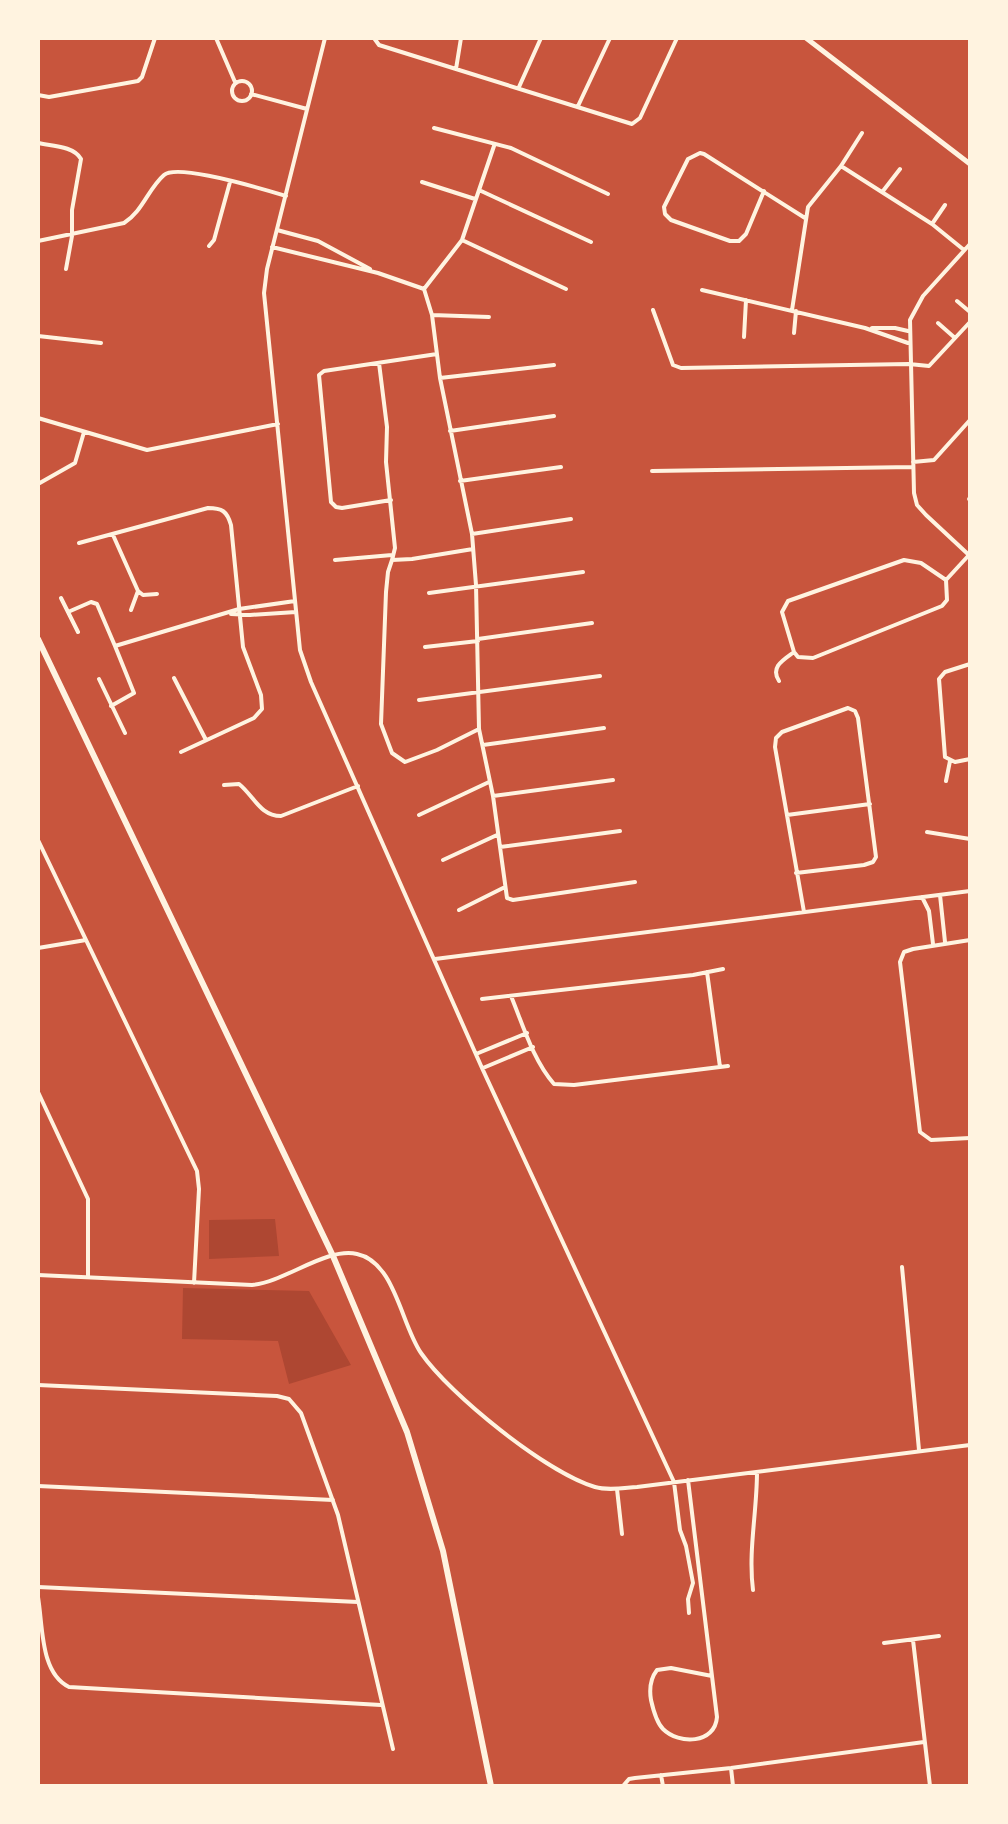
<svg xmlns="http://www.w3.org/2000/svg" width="1008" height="1824" font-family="Quicksand,sans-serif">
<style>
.green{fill:#ae4732}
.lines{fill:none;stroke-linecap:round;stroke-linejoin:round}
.minor{stroke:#fff3e0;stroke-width:4}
.tertiary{stroke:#fff3e0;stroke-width:5}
.secondary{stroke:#fff3e0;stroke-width:6}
</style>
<rect width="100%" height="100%" fill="#c8553d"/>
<path class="green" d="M275,1219L279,1256L209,1259V1220Z
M183,1288L309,1291L351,1365L289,1384L278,1341L182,1339Z"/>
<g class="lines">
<path class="minor" d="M216,38L235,82
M325,38L267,269L264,293L300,650L311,682L482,1068L674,1482L680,1530L686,1546L693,1583L688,1599L689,1613
M374,38L379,45L632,124L640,118L677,38
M456,69L461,38
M232 91a10 10 0 1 1 20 0a10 10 0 1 1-20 0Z
M519,87L541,38
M251,94L307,109
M38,95L49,97L138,81L142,77L155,38
M578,106L610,38
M434,128L511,148L608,194
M38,143C52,146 74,146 81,159L72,210V236L66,269
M841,166L932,224L964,250
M422,182L475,199
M479,190L591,242
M764,191L746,234L739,241H730L671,220L665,214L664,207L688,159L700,153L704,154L805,218
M883,191L900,169
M932,224L945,205
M277,230L318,241L370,269
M462,240L566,289
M38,241L124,223C143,211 148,189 164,175C178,163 266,190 286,196
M970,244L923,296L910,320L914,493L917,505L926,515L970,556
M209,246L214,240L230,182
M272,247L378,273L424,289
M424,289L432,315L440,378L472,534L476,585L479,729L493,796L507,898L513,900L635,882
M424,289L462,240L494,146
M702,290L865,328L908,343
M957,301L970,312
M653,310L673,365L681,368L909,364L929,366L970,322
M792,310L808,207L841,166L862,133
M432,315L489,317
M938,323L955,338
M872,328H895L908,331
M794,333L796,311
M38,336L101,343
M744,337L746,300
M379,363L387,427L386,462L395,548L392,560
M440,378L554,365
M38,418L147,450L278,424
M450,431L554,416
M913,462L934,460L970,420
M652,471L913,467
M460,481L561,467
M38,484L75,463L84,432
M969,499H970
M391,500L342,508L336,507L331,502L319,375L324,371L437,354
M472,534L571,519
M113,535L138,591L143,595L157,594
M79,543L208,508C222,508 227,511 231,525L243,647L261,695L262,709L254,718L181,752
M473,549L412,559L392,560L388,572L386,592L381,724L392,753L405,762L437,750L479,729
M335,560L392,555
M946,580L921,563L904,560L788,601L782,612L794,652L798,657L813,658L942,606L947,600L946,580L969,555
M429,593L583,572
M61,598L68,612L91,602L97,604L115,646L239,609L295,601
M131,610L138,591
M68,612L78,632
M231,614L250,615L296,612
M478,639L592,623
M425,647L478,641
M970,664L945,672L939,679L945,757L955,762L970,759
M174,678L206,740
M99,679L125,733
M779,681C770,667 783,660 794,652
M419,700L600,676
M111,706L134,693L115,646
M483,745L604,728
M946,781L950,761
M224,785L239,784C254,796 260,816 281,816L358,786
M493,796L613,780
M419,815L489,782
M787,815L870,804
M927,832L970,839
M38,840L197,1171L199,1189L194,1283
M500,847L620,831
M443,860L497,835
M796,873L864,865L873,862L876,857L858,718L855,711L848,708L782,732L776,738L775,747L804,912
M940,895L945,942
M922,897L929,911L933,944
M459,910L505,887
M970,940L913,949L904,952L900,962L920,1132L931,1140L970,1138
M38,948L86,940
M435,959L970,891
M707,972L720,1067
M511,996C523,1025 533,1060 554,1084L574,1085L728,1066
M482,999L693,975L723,969
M476,1054L527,1033
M483,1068L533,1047
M38,1092L88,1199V1277
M902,1267L919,1450
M38,1275L252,1285C285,1282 326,1247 357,1254C395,1262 401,1324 421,1353C450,1395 546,1472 595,1487C608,1491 623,1488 637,1487L970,1445
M38,1385L277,1396L289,1399L301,1413L338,1515L393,1749
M688,1480L717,1717C715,1744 679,1745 663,1729C656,1722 653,1709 651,1700C649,1688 650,1679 657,1670L671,1668L712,1676
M38,1486L333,1500
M617,1489L622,1534
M38,1587L358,1602
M753,1590C748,1551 757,1512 757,1472
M38,1597C43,1626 40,1673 69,1687L381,1705
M913,1640L930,1786
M884,1643L939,1636
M731,1768L733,1786
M661,1775L663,1786
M623,1786L629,1779L635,1778L731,1768L924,1742"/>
<path class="tertiary" d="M806,38L970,164"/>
<path class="secondary" d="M38,639L333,1256L407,1432L443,1551L491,1786"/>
</g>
<rect width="1008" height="1824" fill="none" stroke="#fff3e0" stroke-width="80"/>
</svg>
